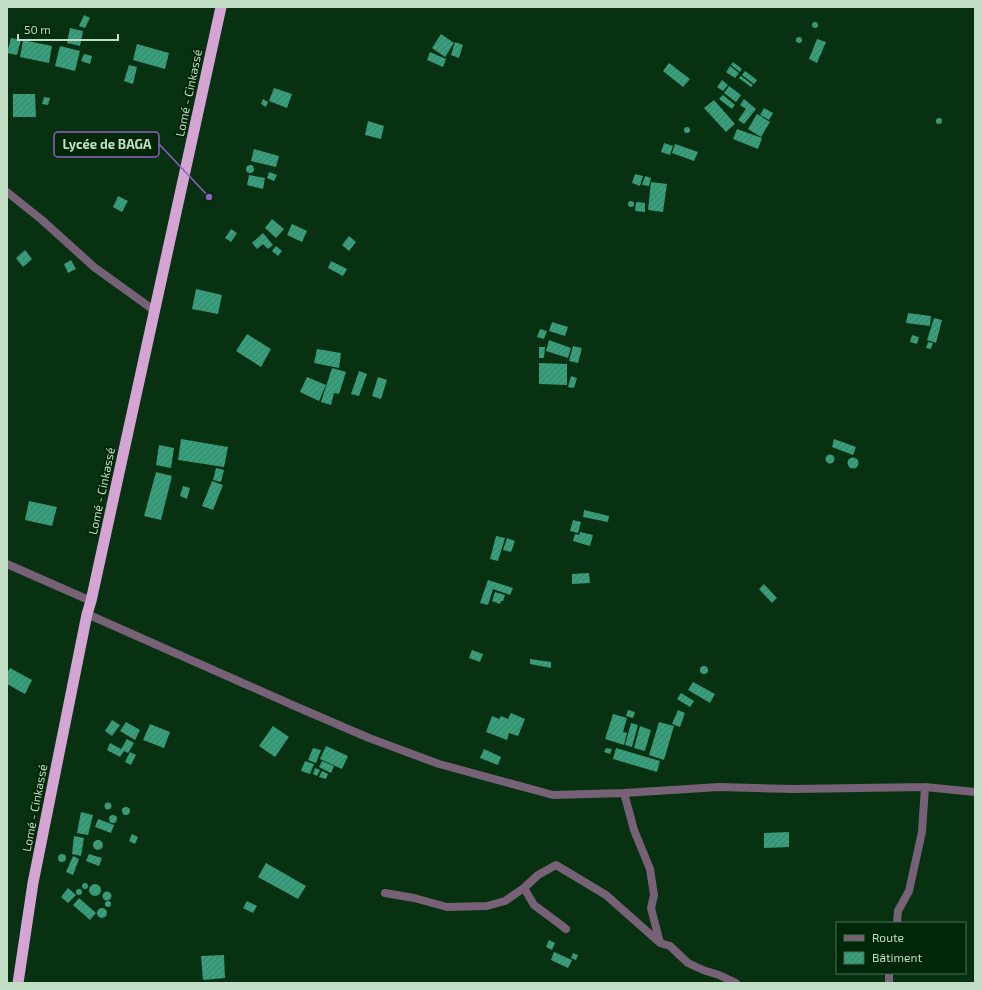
<svg xmlns="http://www.w3.org/2000/svg" width="982" height="990" font-family="'Exo 2',sans-serif">
<style>
.building{fill:url(#building-hatch)}
.lines{fill:none;stroke-linecap:round;stroke-linejoin:round}
.minor{stroke:#776176;stroke-width:8}
.trunk{stroke:#d4a4d4;stroke-width:11}
.labels{text-anchor:middle;stroke-width:4;stroke-linejoin:round;paint-order:stroke}
.street-label{font-size:12px;fill:#c1ddc3;stroke:#002707}
.leader{fill:none;stroke:#9061c0;stroke-width:1.5}
.callout-dot{fill:#9061c0;stroke:#002707;stroke-width:1.5}
.callout{fill:#002707;stroke:#9061c0;stroke-width:1.5}
.callout-label{font-size:13px;text-anchor:middle;font-weight:bold;fill:#c1ddc3}
</style>
<defs>
<pattern id="building-hatch" width="6" height="6" patternUnits="userSpaceOnUse"><rect width="6" height="6" fill="#399e7c"/><path d="M-1 1l2-2M0 6l6-6M5 7l2-2" fill="none" stroke="#398268"/></pattern>
</defs>
<rect width="100%" height="100%" fill="#073110"/>
<path class="building" d="M84,15L90,18L85,28L79,26Z
M812 25a3 3 0 1 1 6 0a3 3 0 1 1-6 0Z
M70,28L83,31L80,46L67,43Z
M441,34L454,43L445,57L432,48Z
M796 40a3 3 0 1 1 6 0a3 3 0 1 1-6 0Z
M11,38L21,40L17,55L7,53Z
M817,39L826,42L817,63L809,59Z
M23,40L52,46L49,63L20,57Z
M455,42L463,45L459,58L451,55Z
M137,44L169,53L165,69L133,60Z
M60,46L80,51L75,71L55,66Z
M430,52L446,59L443,67L427,60Z
M84,54L92,56L90,64L81,61Z
M733,62L742,69L740,72L731,65Z
M669,63L690,79L683,87L663,71Z
M129,65L137,67L133,84L124,81Z
M730,66L739,73L735,78L726,72Z
M745,71L757,80L754,84L742,75Z
M741,76L753,85L751,87L739,78Z
M722,80L728,85L723,91L717,87Z
M729,86L741,95L736,102L724,93Z
M274,88L292,94L287,108L269,101Z
M13,94H35L36,117H13Z
M723,95L735,105L732,109L719,99Z
M44,97L50,98L48,105L42,104Z
M263,99L268,102L266,107L261,104Z
M744,99L756,109L744,124L738,120L746,109L740,105Z
M714,100L735,124L726,132L704,108Z
M764,108L773,113L769,120L760,115Z
M757,114L770,122L761,137L748,129Z
M936 121a3 3 0 1 1 6 0a3 3 0 1 1-6 0Z
M368,121L384,126L381,139L365,135Z
M684 130a3 3 0 1 1 6 0a3 3 0 1 1-6 0Z
M737,129L762,138L758,149L733,139Z
M664,143L673,146L670,155L661,152Z
M675,144L698,152L694,161L672,153Z
M254,149L279,156L276,167L251,161Z
M246 169a4 4 0 1 1 8 0a4 4 0 1 1-8 0Z
M269,172L277,175L274,181L267,178Z
M635,174L643,176L640,186L632,183Z
M249,175L265,178L263,189L247,185Z
M645,176L651,178L649,186L642,185Z
M651,182L667,184L663,212L648,210Z
M118,196L128,201L122,212L113,207Z
M628 204a3 3 0 1 1 6 0a3 3 0 1 1-6 0Z
M636,202L645,203V212L635,211Z
M272,219L284,229L276,238L265,228Z
M292,224L307,231L302,242L287,235Z
M231,229L237,233L231,242L225,238Z
M263,233L273,245L268,249L263,244L257,249L252,243Z
M349,236L356,242L349,251L342,245Z
M276,246L282,251L278,256L272,251Z
M25,250L32,259L23,267L16,258Z
M71,260L76,269L68,273L64,264Z
M331,261L347,269L343,276L328,268Z
M196,289L222,295L218,314L192,309Z
M908,313L931,316L930,326L906,323Z
M934,318L942,320L936,343L927,340Z
M552,322L568,327L565,336L549,331Z
M540,329L547,331L544,339L537,337Z
M247,334L271,349L261,367L236,351Z
M912,335L919,337L917,344L910,342Z
M549,340L571,348L568,358L546,351Z
M928,342L933,343L931,349L926,348Z
M573,346L582,348L578,363L569,361Z
M539,347H545L544,358H539Z
M317,349L341,353L339,368L314,363Z
M539,363L567,364V385L539,384Z
M332,368L346,372L339,394L334,393L331,405L321,402Z
M359,371L367,374L359,396L351,394Z
M571,376L577,378L574,388L568,387Z
M307,377L326,385L319,401L300,392Z
M378,377L387,380L381,399L372,396Z
M181,439L228,447L224,467L178,460Z
M834,439L856,447L853,455L832,447Z
M159,445L174,448L171,468L156,465Z
M825.5 459a4.5 4.5 0 1 1 9 0a4.5 4.5 0 1 1-9 0Z
M847.5 463a5.5 5.5 0 1 1 11 0a5.5 5.5 0 1 1-11 0Z
M216,468L224,470L221,482L213,480Z
M156,472L172,476L161,520L144,516Z
M212,481L223,485L213,510L202,506Z
M183,486L190,488L187,499L180,496Z
M29,501L57,507L52,526L25,520Z
M584,510L609,516L608,522L583,517Z
M573,520L581,522L578,533L570,531Z
M580,532L593,535L590,546L573,541L575,534L579,535Z
M496,536L505,538L498,561L490,559Z
M507,538L515,541L511,552L503,550Z
M589,573L590,583L572,584V574Z
M488,580L513,588L510,595L493,589L488,605L480,603Z
M764,584L777,598L772,603L759,589Z
M495,592L505,595L503,601H501L500,604L492,601Z
M472,650L483,654L480,662L469,658Z
M530,659L551,662V668L530,664Z
M700 670a4 4 0 1 1 8 0a4 4 0 1 1-8 0Z
M10,668L32,680L25,694L7,684V673Z
M693,682L715,694L710,703L688,690Z
M681,693L694,701L690,707L677,699Z
M628,710L635,712L633,718L626,716Z
M678,710L685,713L680,727L672,724Z
M511,713L525,719L518,736L509,733L507,740L486,732L492,716L499,719L501,716L508,719Z
M613,714L627,718L623,732L627,733L624,745L605,739Z
M112,720L120,725L112,736L105,731Z
M126,722L140,730L135,740L120,731Z
M659,722L674,726L664,760L649,755Z
M631,723L638,725L632,747L625,745Z
M150,724L170,732L164,748L143,740Z
M273,726L289,737L275,757L259,746Z
M640,726L651,730L645,751L634,748Z
M127,739L134,743L128,753L124,751L120,757L107,750L110,743L121,749Z
M326,746L348,756L342,769L320,759Z
M313,748L321,750L316,763L308,760Z
M606,748L612,749L610,754L604,752Z
M616,748L660,761L657,772L613,759Z
M484,749L501,757L498,765L480,758Z
M130,752L136,755L131,765L125,762Z
M305,761L314,764L310,774L301,771Z
M322,761L334,766L331,773L319,767Z
M315,768L320,770L317,776L313,774Z
M322,771L328,774L326,779L319,777Z
M104.5 806a3.5 3.5 0 1 1 7 0a3.5 3.5 0 1 1-7 0Z
M122 811a4 4 0 1 1 8 0a4 4 0 1 1-8 0Z
M81,812L93,815L88,835L77,833Z
M109 819a4 4 0 1 1 8 0a4 4 0 1 1-8 0Z
M98,819L114,825L111,833L95,827Z
M789,832V847L764,848V833Z
M132,834L138,837L135,844L129,841Z
M74,836L84,838L81,856L72,854Z
M93 845a5 5 0 1 1 10 0a5 5 0 1 1-10 0Z
M89,854L102,858L99,866L86,861Z
M58 858a4 4 0 1 1 8 0a4 4 0 1 1-8 0Z
M73,856L79,859L73,875L66,872Z
M266,863L306,886L298,899L258,877Z
M82 886a3 3 0 1 1 6 0a3 3 0 1 1-6 0Z
M89 890a6 6 0 1 1 12 0a6 6 0 1 1-12 0Z
M68,888L76,895L68,903L61,897Z
M76 892a3 3 0 1 1 6 0a3 3 0 1 1-6 0Z
M102.5 896a4.5 4.5 0 1 1 9 0a4.5 4.5 0 1 1-9 0Z
M79,898L96,913L90,920L73,905Z
M105 904a3 3 0 1 1 6 0a3 3 0 1 1-6 0Z
M247,901L257,906L253,913L243,908Z
M97 913a5 5 0 1 1 10 0a5 5 0 1 1-10 0Z
M549,940L555,943L552,950L546,947Z
M554,952L572,960L568,968L551,960Z
M573,953L578,955L576,960L571,958Z
M224,955L225,978L203,980L201,956Z"/>
<g class="lines">
<path class="minor" d="M7,192L42,220L94,267L155,311
M7,564L91,601
M87,614L297,707L369,738L439,764L553,795L624,793L719,787L793,789L925,787L975,792
M624,793L634,830L650,869L654,895L651,908L660,943L670,946L688,963L703,970L719,975L736,983
M385,893L414,898L447,907L487,906L505,901L524,888
M897,923L898,911L909,891L922,832L925,787
M566,929L557,922L534,905L524,888L538,875L556,865L606,895L659,942
M889,983V973"/>
<path class="trunk" d="M18,983L33,883L87,614L91,601L221,7"/>
</g>
<g class="labels">
<g class="street-label">
<text transform="translate(189 93) rotate(-78)" y="4">Lomé - Cinkassé</text>
<text transform="translate(102 491) rotate(-78)" y="4">Lomé - Cinkassé</text>
<text transform="translate(35 808) rotate(-79)" y="4">Lomé - Cinkassé</text>
</g>
</g>
<path class="leader" d="M209 197L159 144"/>
<circle class="callout-dot" cx="209" cy="197" r="4"/>
<rect class="callout" x="54" y="132" width="105" height="25" rx="4"/>
<g class="callout-label">
<text x="107" y="149">Lycée de BAGA</text>
</g>
<rect width="982" height="990" fill="none" stroke="#c1ddc3" stroke-width="16"/>
<rect x="836" y="922" width="130" height="52" fill="#002707" stroke="#4d7052"/>
<rect x="844" y="935" width="20" height="6" fill="#776176" stroke="#4d7052"/>
<text x="872" y="942" font-size="12" fill="#c1ddc3">Route</text>
<rect x="844" y="952" width="20" height="12" fill="url(#building-hatch)" stroke="#4d7052"/>
<text x="872" y="962" font-size="12" fill="#c1ddc3">Bâtiment</text>
<path d="M18 34v6h100v-6" fill="none" stroke="#c1ddc3" stroke-width="2"/>
<text x="24" y="34" font-size="12" fill="#c1ddc3" stroke="#002707" stroke-width="3" paint-order="stroke">50 m</text>
</svg>
